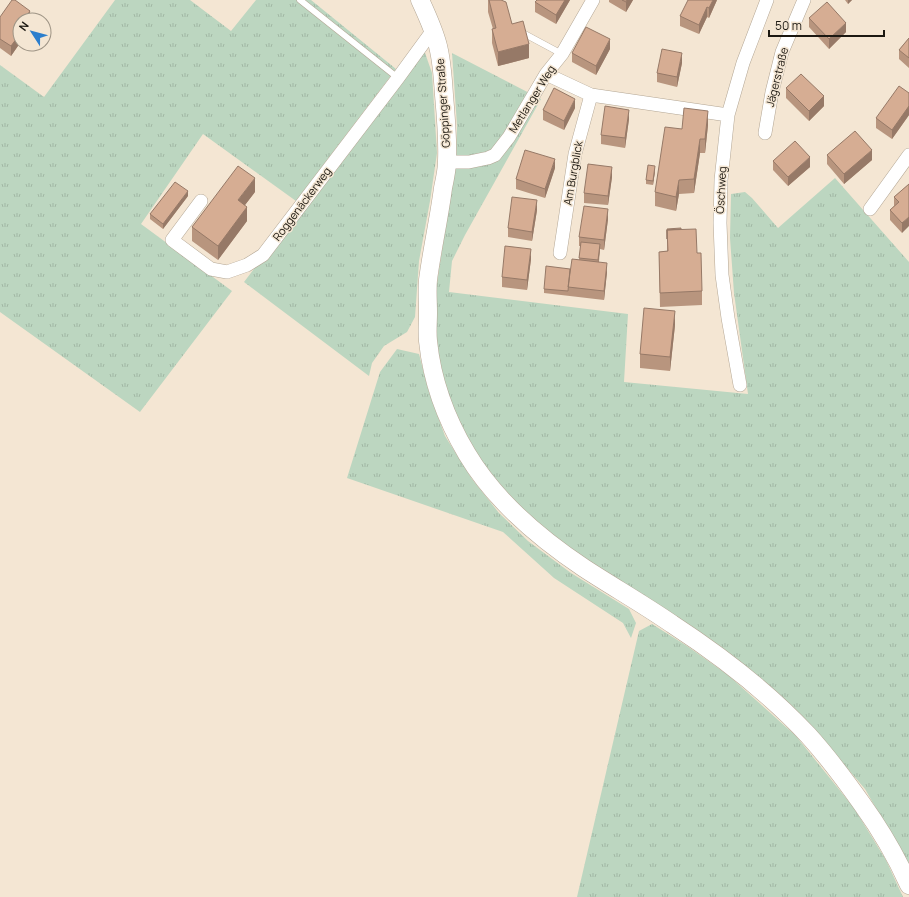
<svg xmlns="http://www.w3.org/2000/svg" width="909" height="897" font-family="Manrope,sans-serif">
<style>
.grass{fill:url(#grass-tufts)}
.lines{fill:none;stroke-linecap:round;stroke-linejoin:round}
.lane-casing{stroke:#b3a694;stroke-width:7}
.street-casing{stroke:#b3a694;stroke-width:14}
.secondary-casing{stroke:#b3a694;stroke-width:19}
.lane{stroke:#fff;stroke-width:6}
.street{stroke:#fff;stroke-width:13}
.secondary{stroke:#fff;stroke-width:18}
.wall{fill:#b8957e}
.shaded-wall{fill:#967967}
.building{fill:#d6ad93;stroke:#967967}
.labels{text-anchor:middle;stroke-width:3;stroke-linejoin:round;paint-order:stroke}
.street-label{font-size:11px;fill:#1c1811;stroke:#f4e6d3}
</style>
<defs>
<pattern id="grass-tufts" width="24" height="20" patternUnits="userSpaceOnUse"><rect width="24" height="20" fill="#bcd6c0"/><path d="M3 7l-1-3M5 7V3M7 7l1-3M15 17l-1-3M17 17v-4M19 17l1-3" fill="none" stroke="#a1b7a4"/></pattern>
</defs>
<rect width="100%" height="100%" fill="#f4e6d3"/>
<path class="grass" d="M115,0H190L231,31L256,0H311L396,69L296,201L203,134L141,224L232,291L140,412L0,312V65L44,97Z
M424,50L432,73L437,153L430,201L419,261L415,317L407,332L384,346L372,363L369,376L244,282L413,59Z
M452,53L541,99L465,235L452,261L449,292L628,314L624,382L748,394L734,293L730,238L731,194L745,192L752,198L778,228L835,178L909,262V866L865,789L811,726L545,531L487,472L464,436L441,376L437,340L436,290L456,158L457,125Z
M397,349L419,354L429,392L445,436L472,479L499,513L528,541L571,573L629,609L636,623L631,638L623,623L554,578L503,532L347,478L380,372Z
M652,624L687,646L728,675L796,736L854,808L886,860L903,897H577L639,631Z"/>
<g class="lines">
<defs>
<path id="lane" d="M300,0L398,78
M521,32L562,54"/>
<path id="street" d="M546,74L591,95L728,115
M765,133L772,92L782,52L804,0
M447,162H469L488,158L495,155L509,137L546,74L562,54L593,0
M201,201L172,240L211,269L227,272L247,265L263,255L398,78L433,30
M870,209L909,155
M560,253L575,154L591,95
M740,385L728,318L722,275L720,223L721,180L728,115L743,63L767,0"/>
<path id="secondary" d="M420,0C427,15 434,30 438,46C442,62 443,79 444,95C446,117 448,139 447,161C447,170 445,179 443,188C439,219 432,249 428,280C427,291 428,302 428,313C428,322 427,332 428,341C432,381 446,419 467,454C495,501 539,538 584,568C613,587 643,604 672,624C721,656 768,692 808,735C828,757 845,780 862,804C880,829 896,856 909,885"/>
</defs>
<use href="#lane" class="lane-casing"/>
<use href="#street" class="street-casing"/>
<use href="#secondary" class="secondary-casing"/>
<use href="#lane" class="lane"/>
<use href="#street" class="street"/>
<use href="#secondary" class="secondary"/>
</g>
<path class="wall" d="M488,0H501L512,24L529,58L498,66L492,43V29H493L488,12Z
M537,0H570L556,24L535,12V2Z
M609,0H633L626,12L609,2Z
M717,0L709,18L707,17L699,34L680,26V16Z
M845,0H852L848,4Z
M0,17L30,20H20V43L11,56L0,48Z
M809,18L846,32L829,49L809,27Z
M909,38V68L899,59V50Z
M610,49L596,75L572,62V53Z
M682,63L677,87L657,82V73Z
M786,88L824,106L809,121L786,98Z
M909,93V115L892,139L876,128V118Z
M575,108L564,130L543,120V110Z
M629,119L625,148L601,144V135Z
M708,125L705,153H700L694,193L679,194L676,211L655,206V192L682,129Z
M827,155L872,160L844,184L827,164Z
M773,161L810,167L788,186L773,170Z
M555,168L545,198L516,189V179Z
M655,171L653,185L646,184V180Z
M612,177L608,205L584,203V193Z
M909,184L902,233L890,220V210L894,206V197Z
M255,192L245,205L247,221L218,260L192,241V227Z
M188,196L163,229L150,219V214Z
M537,210L532,241L508,237V228Z
M608,219L604,250L600,249L599,262L607,272L604,300L544,293V289L570,269L579,260L581,246H579V237Z
M667,229H681L697,253L702,291V305L660,307L659,252L667,251Z
M531,259L527,290L502,287V277Z
M675,325L670,371L640,368V354Z"/>
<path class="shaded-wall" d="M565,0H570L556,24V15Z
M627,0H633L626,12V2Z
M713,0H717L709,18V8Z
M848,0H852L848,4Z
M707,7V17L699,34V25Z
M30,11V20H24Z
M846,23V32L829,49V39Z
M20,25V43L11,56V46L16,31Z
M610,39V49L596,75V66Z
M529,44V58L498,66V52Z
M682,53V63L677,87V77Z
M824,96V106L809,121V111Z
M575,99V108L564,130V121Z
M909,106V115L892,139V130Z
M629,110V119L625,148V138Z
M708,111V125L705,153V139Z
M700,139V153L694,193V179Z
M872,150V160L844,184V174Z
M810,157V167L788,186V177Z
M555,159V168L545,198V189Z
M655,166V171L653,185V181Z
M612,167V177L608,205V196Z
M255,178V192L238,214V200Z
M679,180V194L676,211V197Z
M188,191V196L163,229V224Z
M537,200V210L532,241V232Z
M247,207V221L218,260V246Z
M608,209V219L604,250V240Z
M909,217V226L902,233V223Z
M600,244V249L598,265V260Z
M531,249V259L527,290V280Z
M607,263V272L604,300V291Z
M675,311V325L670,371V357Z"/>
<path class="building" d="M12,0H15L30,11L24,20H20V25L16,31L20,34L11,46L0,39V17Z
M489,0H501L506,2L512,24L523,21L529,44L498,52L492,29L496,28Z
M537,0H565L556,15L535,2Z
M622,0H627L626,2Z
M688,0H713L709,8L707,7L699,25L680,16Z
M827,2L846,23L829,39L809,18Z
M586,27L610,39L596,66L572,53Z
M909,38V58L899,50Z
M662,49L682,53L677,77L657,73Z
M801,74L824,96L809,111L786,88Z
M899,86L909,93V106L892,130L876,118Z
M554,88L575,99L564,121L543,110Z
M605,106L629,110L625,138L601,135Z
M684,108L708,111L705,139H700L694,179L679,180L676,197L655,192L665,127L682,129Z
M855,131L872,150L844,174L827,155Z
M795,141L810,157L788,177L773,161Z
M525,150L555,159L545,189L516,179Z
M588,164L612,167L608,196L584,193Z
M648,165L655,166L653,181L646,180Z
M238,166L255,178L238,200L247,207L218,246L192,227Z
M175,182L188,191L163,224L150,214Z
M909,184V217L902,223L890,210L899,202L894,197Z
M512,197L537,200L532,232L508,228Z
M584,206L608,209L604,240L579,237Z
M681,228V229L667,230V239V229Z
M696,229L697,253H701L702,291L660,293L659,252L668,251L667,230Z
M581,242L600,244L598,260L579,258Z
M505,246L531,249L527,280L502,277Z
M572,259L607,263L604,291L568,287Z
M546,266L570,269L568,291L544,289Z
M644,308L675,311L670,357L640,354Z"/>
<g class="labels">
<g class="street-label">
<text transform="translate(777 77) rotate(-76)" y="4">Jägerstraße</text>
<text transform="translate(532 99) rotate(-58)" y="4">Metlanger Weg</text>
<text transform="translate(443 103) rotate(-94)" y="4">Göppinger Straße</text>
<text transform="translate(573 173) rotate(-80)" y="4">Am Burgblick</text>
<text transform="translate(721 190) rotate(-87)" y="4">Öschweg</text>
<text transform="translate(302 204) rotate(-53)" y="4">Roggenäckerweg</text>
</g>
</g>
<g transform="translate(32 32) rotate(306)"><circle r="19" fill="#f4e6d3" stroke="#9e9485"/>
<path d="M0-3L7 15L0 10L-7 15Z" fill="#2b7ecd"/>
<text y="-6" font-size="11" font-weight="bold" text-anchor="middle" fill="#1c1811">N</text>
</g>
<path d="M769 30v6h115v-6" fill="none" stroke="#1c1811" stroke-width="2"/>
<text x="775" y="30" font-size="12" fill="#1c1811" stroke="#f4e6d3" stroke-width="3" paint-order="stroke">50 m</text>
</svg>
